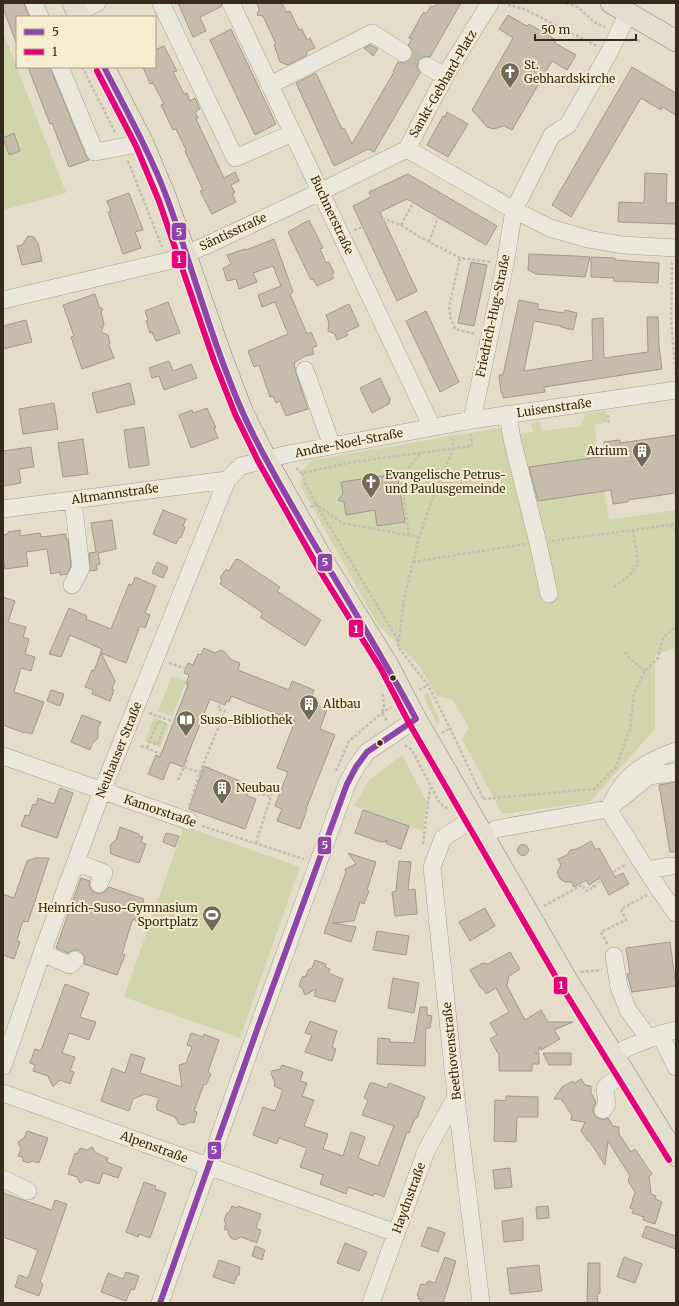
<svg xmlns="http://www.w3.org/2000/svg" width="679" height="1306" font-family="Merriweather,serif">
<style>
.green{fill:#d2d4ac}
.building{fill:#c7bbab;stroke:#a3988a}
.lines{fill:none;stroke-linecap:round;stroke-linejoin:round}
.minor-tunnel{stroke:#c1b9a7;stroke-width:17;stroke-dasharray:17 8;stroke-linecap:butt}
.minor-casing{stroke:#a8a194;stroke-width:18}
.major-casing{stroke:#8e877a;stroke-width:22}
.path{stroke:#c3beb3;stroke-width:2.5;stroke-dasharray:3 2;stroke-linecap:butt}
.minor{stroke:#ebe7dc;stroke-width:17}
.major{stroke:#e3decd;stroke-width:21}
.bus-1-casing{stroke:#f6eccf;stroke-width:9}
.bus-2-casing{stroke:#f6eccf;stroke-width:9}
.bus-1{stroke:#8e44ad;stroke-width:6}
.bus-2{stroke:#e5007d;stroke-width:6}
.bus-dot{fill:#362a1c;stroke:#f6eccf;stroke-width:1.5}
.labels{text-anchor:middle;stroke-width:4;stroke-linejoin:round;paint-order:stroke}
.poi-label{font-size:12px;fill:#362a1c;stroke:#f6eccf;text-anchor:start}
.street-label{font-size:12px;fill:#362a1c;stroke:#f6eccf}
.line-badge{stroke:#f6eccf;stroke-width:1.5}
.badge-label{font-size:11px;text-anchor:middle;font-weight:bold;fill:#fff}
</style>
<rect width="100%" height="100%" fill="#e4ddca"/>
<path class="green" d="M3,32L66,193L3,210Z
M606,411L607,422L594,425L609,520L676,510V648L655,655V729L590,802L502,814L462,739L469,728L453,700L437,696L418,664L378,625L301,487L302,470L313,460L510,426L512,436L533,432L531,423L540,421L542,431L582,426L585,414Z
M172,676L186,681L172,716L158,711Z
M426,693L429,694L434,709L440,720L437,725L424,696Z
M154,717L169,724L160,747L145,741Z
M402,755L427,802L423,831L354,806L369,780Z
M184,826L300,867L240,1038L124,997Z"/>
<path class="building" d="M3,3H24L29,17H17V42H16L3,8Z
M178,3H221L222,6L200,17L206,31L193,37Z
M257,3H282L286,12L290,11L299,30L302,29L307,40L310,38L315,48L306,52L307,55L288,65L280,62L274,45L276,44L263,16L257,15L259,9Z
M437,3H461L430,57H422L418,61L417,67L420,73L374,152L368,149L334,166L296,83L316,73L342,129L344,128L352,144L394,72L393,71L398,62L403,63L407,62L412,58L413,53L412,49L408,45L412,39L409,38L421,16L424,12L426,14L431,6L434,7Z
M508,15L527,26L529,24L546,34L556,40L555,43L576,55L567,70L552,61L512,130L504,126L493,129L487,127L472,110L513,38L499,29Z
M231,29L276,124L255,135L210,40Z
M371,45L378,49L373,56L364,48Z
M164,46L177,71L173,72L184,94L187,93L190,101L195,98L200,109L195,112L198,118L196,119L224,178L235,172L239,181L231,185L235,193L232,194L236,202L212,214L200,191L203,190L185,151L186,150L176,129L173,130L161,105L164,104L153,83L150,84L143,67H155V50Z
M28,67H50L86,156L89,160L69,167L52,123L50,124Z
M632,67L676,93V115L662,107L661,110L641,98L571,217L552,205Z
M447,112L468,124L448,157L427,145L443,116L445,117Z
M14,133L20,151L9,155L3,138Z
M645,173L667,174L666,203H676V224L618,222L619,202L644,203Z
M408,174L497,226L486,245L407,199L380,212L417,291L397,301L353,206L371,197L369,192Z
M129,193L143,230L135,232L141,248L123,254L108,212L111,211L107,201Z
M309,220L323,248L320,249L326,263L329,262L334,273L331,274L334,278L317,286L313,279L311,280L288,232Z
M28,236L34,237L38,243L42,261L22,265L17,246L22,245Z
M274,239L293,292L290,294L307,334L311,332L317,346L312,348L314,354L305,356L294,363L296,373L308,409L286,416L280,401L276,403L273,396L270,397L259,365L254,367L248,351L288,334L275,302L262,307L258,295L281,286L273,266L253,273L257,282L239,289L236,279L227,281L223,268L231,264L227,255L245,249L246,250Z
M529,254L575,256L590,257L585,277L536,274L528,270Z
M591,257L615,258V260L659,263L658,283L614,281V278L591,277Z
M471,262L487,265L474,326L458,323Z
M95,294L99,307L103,309L101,312L104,324L101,332L108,335L110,343L109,345L114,358L82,369L71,337L74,336L63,305Z
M519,300L538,304V309L564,313L565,310L577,313L573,330L561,327V326L534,321L524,371L593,360L592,319L603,318L604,358L648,352L647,317H658L659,346L662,369L544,387L545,392L503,398V393H501L499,375H503Z
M168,302L180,333L156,341L152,332L150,333L146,321L148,320L145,311Z
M349,304L359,326L346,332L348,335L337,340L335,334L328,331L329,323L326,315Z
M426,311L459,382L440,392L406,321Z
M26,320L32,342L3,349V326Z
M169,361L173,371L191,364L197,378L164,390L159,376L152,378L149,368Z
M380,378L390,399L389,404L372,413L360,388Z
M130,383L135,404L97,413L92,393Z
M54,403L58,429L23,434L19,409Z
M207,408L216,428H214L218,438L191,448L179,415L192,410L193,413Z
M144,427L149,465L129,468L124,430Z
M676,435V493L628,500V502L613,504L611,490L538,501L529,467L606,456L604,442L620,440V443Z
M83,439L88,474L63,477L58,443Z
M31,447L34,467L19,469L21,483L3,486V451Z
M397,474L405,522L377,526L375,510L346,515L344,502L338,500L343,494L341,482Z
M163,510L186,519L183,526L185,527L181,538L179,537L176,544L153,534Z
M112,520L116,549L98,553L100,564L97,565V570L90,571L89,553L96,552L91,523Z
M20,530V536L40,533L41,537L66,534V539H68L71,566L67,574L60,575V572L51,574L47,549L26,552L28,566L5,569L3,558V535L8,534V532Z
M236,559L237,560L238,559L280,587L277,591L321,620L305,646L260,617L263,613L220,584L222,580L220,578L226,569L229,571Z
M157,562L168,567L163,578L152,573Z
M135,577L156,586L145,613L150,615L145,628L140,626L126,663L101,653L115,681L112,689L114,690L110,701L92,694L93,690L85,687L92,670L94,671L102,649L70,635L61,657L49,654L69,608L87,616L86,619L111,629L129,584L132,585Z
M3,597L15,601L8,622L26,627L23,637L29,639L25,654L35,657L31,671L21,668L14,692L44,702L32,734L25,732L24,733L3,725Z
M204,648L215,653L221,650L225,652L230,659L240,663L238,670L289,690L292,681L314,690L309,702L327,709L320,729L335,735L306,809H307L300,829L277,821L282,809L275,806L288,772L277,768L295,721L231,696L229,702L226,701L225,705L210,699L183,767L170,762L163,780L148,774L156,755L160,757L188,685L186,684L189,675L184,673L188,663L193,665L198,654L201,655Z
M51,690L64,694L60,706L47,701Z
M82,715L101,722L98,728V738L92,744L90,750L71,742Z
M204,766L249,785L247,796L256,799L245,829L189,809Z
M676,782V852H670L659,785Z
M60,788L73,793L57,838L21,826L25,815L29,816L33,804L36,805L38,798L54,804Z
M363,810L409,826L401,849L387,844L386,840V842H381L355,833Z
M120,827L139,834V836L143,837L141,842L146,844L139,863L111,854L110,846L112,843L116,840Z
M166,833L179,836L175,847L163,842Z
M591,841L596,850L599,848L615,877L623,873L629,884L609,895L600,878L589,885L586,880L574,887L571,882H565L560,879L557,872L561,865L558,859L567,855L570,850L577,849Z
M517.5 850a5.5 5.5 0 1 1 11 0a5.5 5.5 0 1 1-11 0Z
M348,853L376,862L367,890L369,891L364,904L360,902L354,921L333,923L356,927L351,942L324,933L346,872L345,869L356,864Z
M36,858H49L28,922L23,921L20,930L17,941L20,942L14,959L3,955V894L14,898L27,861Z
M399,861L411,862L408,890L415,889L417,914L395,916L392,892L396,891Z
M81,878L90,881L89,885L91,889L95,893L100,894L104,892L109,887L144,899L137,921L133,919L131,924L122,954L125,955L117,975L84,964L85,957L82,953L78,950H73L68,953L56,948Z
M485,908L495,926L470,941L459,922Z
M377,931L409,936L406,955L373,950Z
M670,942L676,986L632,992L627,974H630L626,948Z
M510,952L520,969L509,976L507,986L525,1020L541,1010L548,1022H573L554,1030L560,1039L541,1050L539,1047V1051L535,1053H539V1064H532V1071H499V1055L490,1039L497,1035L490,1023L509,1012L496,988L486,994L482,988L480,987L470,970L483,963L488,964Z
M315,960L326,964L325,967L330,969L328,973L343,979L335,1002L314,996L316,989L305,995L302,988L299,986L302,977L306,976L308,970L312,968Z
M393,978L419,983L414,1013L388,1008Z
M65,984L89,993L80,1017L96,1022L89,1040L69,1033L62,1053L75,1057L70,1071L74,1072L70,1084L60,1080L53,1087L48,1076L33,1071L35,1065L30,1063L35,1049L40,1051L42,1048Z
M420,1007H427V1015L432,1016L430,1028H426L425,1066L377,1064L378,1038L390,1039V1042L414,1043Z
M310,1021L337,1031L332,1047L336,1049L332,1061L305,1052L312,1035L305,1033Z
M191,1033L203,1037L204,1034L219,1040L208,1072L211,1074L206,1085L204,1084L194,1111L197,1112L194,1123L190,1122L184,1125L179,1124L175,1117L157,1110V1108L156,1107L159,1098L145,1094L133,1099L129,1111L101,1101L112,1068L125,1073L131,1054L145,1058L140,1073L182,1087L179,1065L186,1063L192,1047L187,1045Z
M543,1053H571V1065H549Z
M282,1065L303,1072L300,1081L307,1083L302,1096L314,1100L304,1126L328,1134L323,1149L343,1156L351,1132L365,1137L358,1158L378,1166L394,1126L362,1115L368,1100L364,1098L370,1083H374L387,1088L389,1083L425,1097L417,1118H415L409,1133L407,1132L384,1197L374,1193L373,1196L348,1187L346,1194L320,1184L323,1175L300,1167L307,1148L279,1138L277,1144L253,1135L263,1107L275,1111L283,1090L274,1086L275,1083L271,1074L272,1071L280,1069Z
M581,1079L585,1085L591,1086V1093L596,1102L593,1109L594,1115L598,1118L602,1120L608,1118L613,1126L619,1127V1134L631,1152L635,1149L652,1174L649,1176L651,1194L656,1196L655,1199L662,1202L655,1224L643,1220L644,1217L632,1213L634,1209L630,1208L635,1192L628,1181L630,1176L608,1141L605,1165L590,1142L588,1141L581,1131L585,1122L571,1120L572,1115L561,1099H554L562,1087L573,1081V1084Z
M506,1096L538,1097V1117H517L516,1142L494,1141L495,1100L506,1101Z
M27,1131L48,1138L39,1163L32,1161L29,1163L23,1161V1157L18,1156L21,1149L18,1142L24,1138Z
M92,1147L96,1153L108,1158L107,1162L122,1168L118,1178L103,1173L99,1184L86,1180L80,1183L77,1177L68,1174L75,1153L77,1154L80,1148L87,1150Z
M510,1168L512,1187L495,1189L493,1170Z
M144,1182L156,1186L155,1189L166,1193L150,1238L139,1234L138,1237L126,1232Z
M3,1193L52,1210L55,1200L67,1204L40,1282L43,1284L39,1296L15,1287L19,1275L28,1278L38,1250L3,1237Z
M232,1206L237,1208L238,1206L261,1214L256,1228L261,1230L257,1243L241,1237L235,1240L231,1238L228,1233L229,1231L224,1229L226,1224L224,1221L227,1213L230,1211Z
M548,1206L549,1218L537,1219L536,1207Z
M523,1218V1240L504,1242L502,1221Z
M646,1226L676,1236V1249L642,1237Z
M428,1227L445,1233L438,1252L421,1246Z
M345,1243L367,1252L359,1271L337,1263Z
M255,1246L265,1250L262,1260L252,1256Z
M445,1257L456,1261L443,1303H420L421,1300L418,1299L419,1296L417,1295L421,1284L426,1285L428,1281L435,1283Z
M624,1257L642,1264L635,1283L617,1277Z
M219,1260L240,1267L239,1271L240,1274L237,1276L234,1284L213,1277Z
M588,1263H600V1293L597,1294L598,1303H587Z
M539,1265L542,1291L510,1294L507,1268Z
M126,1272L139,1276L134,1290L131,1289L126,1301L101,1292L108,1273L123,1279Z"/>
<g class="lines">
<path class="minor-tunnel" d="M403,53L427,66"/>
<defs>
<path id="minor" d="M34,3L40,17
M161,3L235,158L293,133
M231,3L432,427
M77,12L97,3
M427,66L445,76
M60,67L95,152L143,143
M270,85L372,33L403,53
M407,149L514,210L550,228L588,239L622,245L676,248
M407,149L445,76L490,3
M3,300L168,261L207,245L320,192L407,149
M305,370L332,446
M508,414L512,439L538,543L549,594
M472,420L505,264L514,210L552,135L568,125L611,49L628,13
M3,509L227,480
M72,585L81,568L73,500
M3,756L189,821
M676,772L649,776L608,809C631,844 651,880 676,913
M474,818L443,838L432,867L456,1097L481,1303
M484,836L496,829L501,828L608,809C613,801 616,794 621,787C632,770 657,757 676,751
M76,862L104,873L99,884
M647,870L671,866
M42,953L70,965L75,960
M614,956L619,987L628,1010L649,1039L660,1034L676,1067
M660,1034L676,1030
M613,1056L627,1048L649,1039
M3,1066L42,953L102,791L227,480L241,466L288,454L472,420L676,390
M3,1093L396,1233
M603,1110L607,1104L605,1088L610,1083L624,1074
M3,1179L28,1191
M160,1303L258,1027L347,784L356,767L367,752L416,719
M371,1303L426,1151L456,1097"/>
<path id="major" d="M73,3L79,17
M611,3L676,41
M104,67L143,143L166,198L222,358L242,411L266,459L327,567L388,665L416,719L567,980L676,1156"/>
</defs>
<use href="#minor" class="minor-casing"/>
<use href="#major" class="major-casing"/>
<path class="path" d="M503,3L524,9L597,46
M566,3L578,7L594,22L605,27
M632,39L642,42
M82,67L116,134
M128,161L162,247
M401,225L413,203
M354,230L385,219L401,225L418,236L460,258L492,262
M429,242L438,217
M460,258L449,307L451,319L455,329L475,334
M672,262L671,319L676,377
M608,415L609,424
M296,468L302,473L353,462L472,446L471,434
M302,473L305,483L316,504L398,640
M310,507L316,504L342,523L419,537
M670,525L676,530
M409,535L401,477L421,453
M552,541L676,524
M413,562L525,544
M614,587L629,576L638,564L633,530
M398,647L404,599L419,537L432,500L453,449L452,438
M399,648L428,685L450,728L483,798
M625,652L630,659L645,671
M169,663L191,670
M419,690L428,685
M383,694L384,705L382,713L388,722
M149,713L174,722
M442,733L450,728
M405,745L412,750L438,800L443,806L448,809
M141,746L161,754
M147,748L148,745L158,721L165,724L158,744H156L150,742
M184,767L187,761H185
M336,771L349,741L382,713L391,707
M178,780L184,767L241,787L240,793
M248,790L271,797
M483,799L594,789L616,767L630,728L634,694L645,671L658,658L663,638L676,626
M189,806L200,772L225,711L218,709L221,703
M202,826L304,859
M256,843L272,793
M423,844L430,788
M594,887L602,879L626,864
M544,906L582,885L586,891L594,887L593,885
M607,944L601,932L626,920L621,909L647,895
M581,972L602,970"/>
<use href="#minor" class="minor"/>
<use href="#major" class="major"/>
<defs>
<path id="bus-1" d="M104,67C126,110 150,153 167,198C193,269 212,342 242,411C260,452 284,491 306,530C343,593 382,655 416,719
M160,1303L258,1027L347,784L356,767L367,752L416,719"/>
<path id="bus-2" d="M97,71L136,146L159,201L214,361L235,414L259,463L320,571L381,669L409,723L560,984L669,1160"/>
</defs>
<use href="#bus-1" class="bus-1-casing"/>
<use href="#bus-2" class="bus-2-casing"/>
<use href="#bus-1" class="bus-1"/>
<use href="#bus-2" class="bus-2"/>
</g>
<defs>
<symbol id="church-pin" viewBox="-11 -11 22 30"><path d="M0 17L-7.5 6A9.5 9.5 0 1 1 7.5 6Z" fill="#736959" stroke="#f6eccf"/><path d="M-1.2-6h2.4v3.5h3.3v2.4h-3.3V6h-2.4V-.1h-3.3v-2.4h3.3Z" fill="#fff"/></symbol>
<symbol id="building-pin" viewBox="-11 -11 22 30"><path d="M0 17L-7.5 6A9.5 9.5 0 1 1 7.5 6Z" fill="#736959" stroke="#f6eccf"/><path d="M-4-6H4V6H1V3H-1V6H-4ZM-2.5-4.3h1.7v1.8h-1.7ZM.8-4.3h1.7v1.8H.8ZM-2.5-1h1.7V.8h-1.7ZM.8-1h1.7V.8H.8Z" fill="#fff"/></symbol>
<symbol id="library-pin" viewBox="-11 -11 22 30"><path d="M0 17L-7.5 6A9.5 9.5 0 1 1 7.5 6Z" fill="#736959" stroke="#f6eccf"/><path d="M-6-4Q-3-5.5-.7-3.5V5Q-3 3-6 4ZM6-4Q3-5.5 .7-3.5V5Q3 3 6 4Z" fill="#fff"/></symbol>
<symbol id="stadium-pin" viewBox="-11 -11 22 30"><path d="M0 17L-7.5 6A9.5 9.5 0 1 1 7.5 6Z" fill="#736959" stroke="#f6eccf"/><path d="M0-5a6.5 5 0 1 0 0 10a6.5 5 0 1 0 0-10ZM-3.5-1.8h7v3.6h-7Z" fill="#fff"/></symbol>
</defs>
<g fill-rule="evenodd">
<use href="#church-pin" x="499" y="61" width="22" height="30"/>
<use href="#building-pin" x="631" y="440" width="22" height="30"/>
<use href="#church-pin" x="360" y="471" width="22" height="30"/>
<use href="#building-pin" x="298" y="693" width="22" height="30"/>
<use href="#library-pin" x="175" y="709" width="22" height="30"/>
<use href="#building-pin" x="211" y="777" width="22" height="30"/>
<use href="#stadium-pin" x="201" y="904" width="22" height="30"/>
</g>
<g class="bus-dot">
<circle cx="393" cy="678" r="3.5"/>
<circle cx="380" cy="743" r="3.5"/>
</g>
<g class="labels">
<g class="poi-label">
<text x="524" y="69">St.<tspan x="524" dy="14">Gebhardskirche</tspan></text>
<text x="628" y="455" text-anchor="end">Atrium</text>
<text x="385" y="479">Evangelische Petrus-<tspan x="385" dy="14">und Paulusgemeinde</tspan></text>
<text x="323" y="708">Altbau</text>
<text x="200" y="724">Suso-Bibliothek</text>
<text x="236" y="792">Neubau</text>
<text x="198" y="912" text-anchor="end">Heinrich-Suso-Gymnasium<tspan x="198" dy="14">Sportplatz</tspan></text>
</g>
<g class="street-label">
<text transform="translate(443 84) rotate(-60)" y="4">Sankt-Gebhard-Platz</text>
<text transform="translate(332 215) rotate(65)" y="4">Buchnerstraße</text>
<text transform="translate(233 232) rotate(-25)" y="4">Säntisstraße</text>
<text transform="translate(493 316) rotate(-78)" y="4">Friedrich-Hug-Straße</text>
<text transform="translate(554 408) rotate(-8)" y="4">Luisenstraße</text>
<text transform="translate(349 443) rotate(-11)" y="4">Andre-Noel-Straße</text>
<text transform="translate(115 494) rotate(-8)" y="4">Altmannstraße</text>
<text transform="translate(119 750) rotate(-68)" y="4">Neuhauser Straße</text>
<text transform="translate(160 811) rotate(19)" y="4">Kamorstraße</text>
<text transform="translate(452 1051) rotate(-96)" y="4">Beethovenstraße</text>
<text transform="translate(154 1147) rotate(20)" y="4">Alpenstraße</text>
<text transform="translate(409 1198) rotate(-70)" y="4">Haydnstraße</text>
</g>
</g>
<g class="line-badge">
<rect x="171" y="222" width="16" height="19" rx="4" fill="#8e44ad"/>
<rect x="171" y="250" width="16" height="19" rx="4" fill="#e5007d"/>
<rect x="317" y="553" width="16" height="19" rx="4" fill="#8e44ad"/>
<rect x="348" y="619" width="16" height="19" rx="4" fill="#e5007d"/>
<rect x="317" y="836" width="15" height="19" rx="4" fill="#8e44ad"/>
<rect x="553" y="976" width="15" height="19" rx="4" fill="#e5007d"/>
<rect x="207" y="1141" width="15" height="19" rx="4" fill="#8e44ad"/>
</g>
<g class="badge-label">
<text x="179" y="236">5</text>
<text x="179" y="263">1</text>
<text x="325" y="566">5</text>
<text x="356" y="633">1</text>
<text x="325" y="849">5</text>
<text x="561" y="989">1</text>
<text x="214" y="1154">5</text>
</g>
<rect width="679" height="1306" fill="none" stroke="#362a1c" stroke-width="8"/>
<rect x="16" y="16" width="140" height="52" fill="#f6eccf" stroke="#a99e87"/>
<rect x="24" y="29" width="20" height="6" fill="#8e44ad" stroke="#a99e87"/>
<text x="52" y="36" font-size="12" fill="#362a1c">5</text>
<rect x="24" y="49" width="20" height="6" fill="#e5007d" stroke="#a99e87"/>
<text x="52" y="56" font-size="12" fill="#362a1c">1</text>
<path d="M535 34v6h101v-6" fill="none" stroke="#362a1c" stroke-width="2"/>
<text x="541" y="34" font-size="12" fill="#362a1c" stroke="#f6eccf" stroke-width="3" paint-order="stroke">50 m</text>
</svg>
